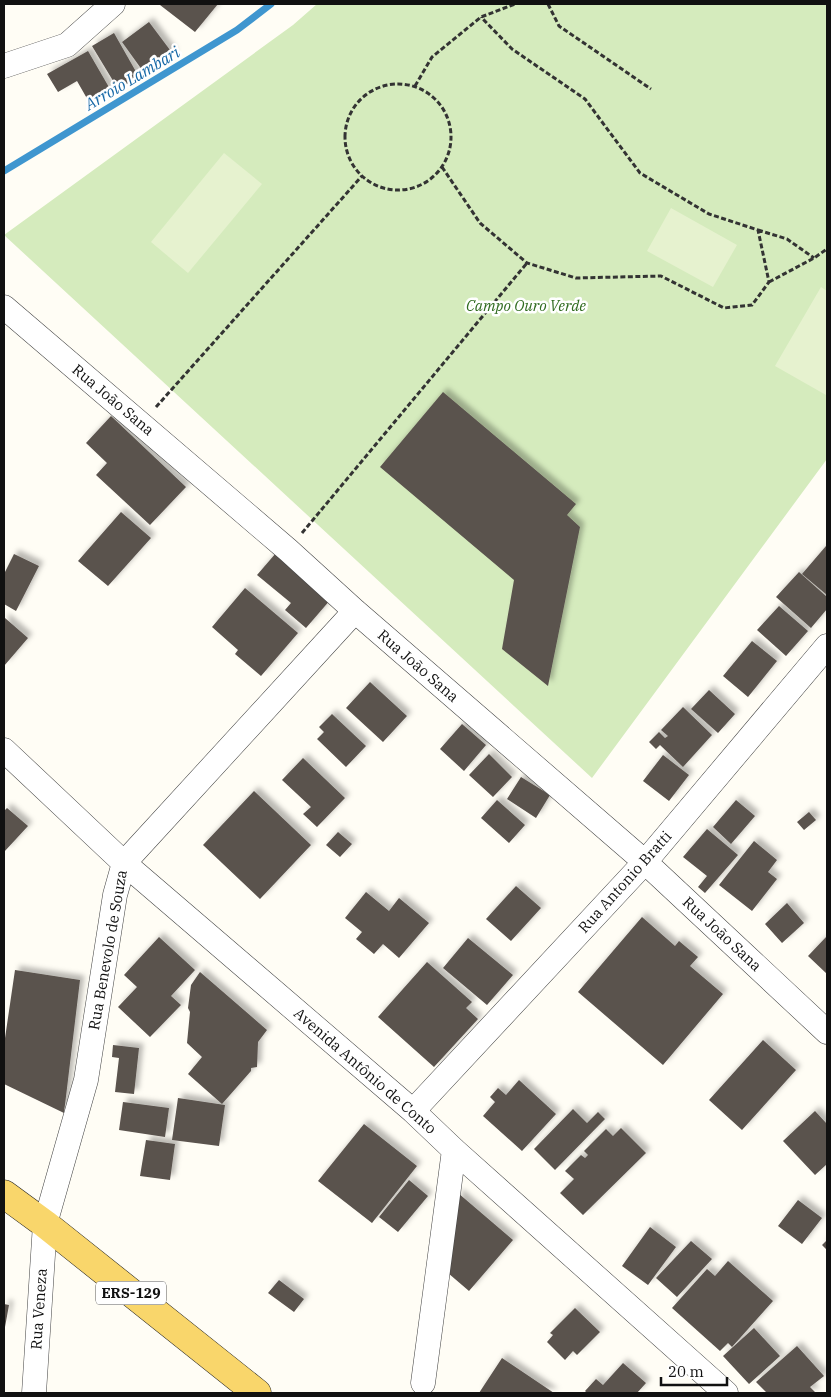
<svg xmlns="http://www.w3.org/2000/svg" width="831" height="1397" font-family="'IBM Plex Serif',serif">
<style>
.grass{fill:#d5ebbd}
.pitch{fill:#e6f2cf}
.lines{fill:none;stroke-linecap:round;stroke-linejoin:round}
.stream{stroke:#3f96cf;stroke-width:7}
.building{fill:#5a524d;filter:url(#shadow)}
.minor-casing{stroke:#444;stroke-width:25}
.major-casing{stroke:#222;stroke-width:29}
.path{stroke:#333;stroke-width:3;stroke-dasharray:5 2.5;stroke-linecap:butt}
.minor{stroke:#fff;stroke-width:24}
.major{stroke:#f9d66b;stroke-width:28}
.labels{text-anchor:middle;stroke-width:5;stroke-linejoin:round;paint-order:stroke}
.shield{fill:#fff;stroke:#585858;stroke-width:1}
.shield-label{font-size:14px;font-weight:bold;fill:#111}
.park-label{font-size:15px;font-style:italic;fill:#2f6b1f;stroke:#fff}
.street-label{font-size:15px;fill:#111;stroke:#fff}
.water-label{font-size:16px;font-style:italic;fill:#1768a6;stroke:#fff}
</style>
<defs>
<filter id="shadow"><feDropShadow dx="4.5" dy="-4.5" stdDeviation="2.5" flood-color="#0004"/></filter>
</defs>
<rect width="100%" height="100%" fill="#fffdf5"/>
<path class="grass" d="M317,4H827V459L592,778L4,235L293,25Z"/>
<path class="pitch" d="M224,153L262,184L188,273L151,242Z
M671,208L737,245L713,287L647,251Z
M821,287L827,291V393L826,395L775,366Z"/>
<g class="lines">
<path class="stream" d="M4,171L237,30L271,4"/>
</g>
<path class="building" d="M161,4H218L195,32L160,5Z
M149,22L173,54L145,74L122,42Z
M114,33L139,77L118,89L92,46Z
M88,51L110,89L89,102L77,81L58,92L47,74Z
M443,392L576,504L567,515L580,527L548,686L502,649L514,580L380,467Z
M111,416L186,487L150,525L96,475L107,463L86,443Z
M121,512L151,538L108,586L78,561Z
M826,546L827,547V595L802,574Z
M276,553L331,599L306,628L285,610L291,603L257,575Z
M14,554L39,566L16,611L4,604V574Z
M799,572L827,597V609L811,628L776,597Z
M245,588L298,633L261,676L235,654L238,650L212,627Z
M779,606L808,631L786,656L757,630Z
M5,618L28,638L4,666V619Z
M752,641L777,661L748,697L723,676Z
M370,682L407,716L383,742L346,708Z
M709,690L735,714L718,733L691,709Z
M683,707L712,735L683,767L660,745L656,749L649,742L659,732L665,738L668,736L661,730Z
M332,714L366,746L346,767L317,739L324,732L319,727Z
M462,724L486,745L464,771L440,749Z
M489,754L512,777L493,797L469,775Z
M663,755L689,775L669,801L643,781Z
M303,758L345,798L317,827L303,814L311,807L282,780Z
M521,777L550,795L536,818L507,799Z
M254,791L311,845L260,899L203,845Z
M497,800L525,825L509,843L481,818Z
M736,800L755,816L731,844L713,827Z
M7,808L28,826L4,852V811Z
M809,812L816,820L804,830L797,822Z
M707,829L738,855L705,893L698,887L707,876L683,857Z
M338,832L352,844L340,857L326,845Z
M754,841L777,860L768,872L777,879L752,911L719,885Z
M516,886L541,908L511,941L486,919Z
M366,892L389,911L399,898L429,923L399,958L383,944L374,954L356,939L362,932L345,918Z
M787,903L804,923L782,943L765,924Z
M642,917L675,946L679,941L698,957L690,966L723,994L663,1065L578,992Z
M827,936V974L808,956Z
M159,937L195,970L171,996L181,1005L150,1037L118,1007L137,987L124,975Z
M468,938L513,975L487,1005L443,968Z
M427,962L472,1002L466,1008L478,1019L434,1067L378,1017Z
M15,970L80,980L64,1113L4,1084V1045Z
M200,972L267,1030L258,1042L257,1067L251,1068V1071L222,1104L188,1074L202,1057L187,1043L190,1012L188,1008L191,985Z
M763,1040L796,1070L742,1130L709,1100Z
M113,1045L139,1048L134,1094L115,1092L119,1058L112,1057Z
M519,1080L556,1114L522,1151L483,1116L495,1102L490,1097L498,1088L506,1095Z
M178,1098L225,1105L219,1146L172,1140Z
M123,1102L169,1108L165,1137L119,1130Z
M573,1109L587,1123L598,1112L605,1119L555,1170L534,1149Z
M815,1111L827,1124V1164L815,1175L783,1141Z
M364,1124L417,1166L372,1223L318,1181Z
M621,1128L646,1153L583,1215L560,1193L574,1179L565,1171L581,1155L585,1158L588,1155L584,1151L606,1129L613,1136Z
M146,1140L175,1144L170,1180L140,1176Z
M409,1180L428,1196L398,1232L379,1217Z
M458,1193L513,1240L469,1291L448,1273Z
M798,1200L822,1218L802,1244L778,1226Z
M650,1227L676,1247L648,1285L622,1266Z
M827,1240V1250L822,1245Z
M691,1241L712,1259L677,1297L656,1278Z
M728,1261L773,1301L732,1347L728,1343L720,1351L672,1308L707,1269L715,1276Z
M279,1280L304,1299L294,1312L268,1293Z
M4,1304L9,1305L5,1327H4Z
M575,1308L600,1332L577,1355L573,1351L565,1360L547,1342L553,1335L550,1333Z
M754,1328L780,1356L749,1384L723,1356Z
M797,1346L824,1376L810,1387L816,1393H767L756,1382Z
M502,1358L554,1393H479Z
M623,1363L646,1383L637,1393H587L585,1391L596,1379L603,1385Z"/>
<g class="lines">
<defs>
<path id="minor" d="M4,66L67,45L113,4
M4,307L288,550L355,611L645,862L827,1032
M4,750L124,863L413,1111L454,1150L726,1393
M413,1111L645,862L827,646
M423,1383L454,1150
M34,1393L45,1224L86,1080L115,895L124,863L355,611"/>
<path id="major" d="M4,1194L45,1224L257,1393"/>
</defs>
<use href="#minor" class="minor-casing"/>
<use href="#major" class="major-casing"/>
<path class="path" d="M548,4L559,26L651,89
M345 137a53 53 0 1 1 106 0a53 53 0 1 1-106 0Z
M415,86L432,57L481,17L515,4
M442,167L480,223L527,263L576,278L661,276L724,308L752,305L769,282L758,230L709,214L640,173L585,99L512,49L481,17
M758,230L787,239L814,258
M769,282L814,258L827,249
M156,407L362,176
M302,533L527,263"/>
<use href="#minor" class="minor"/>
<use href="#major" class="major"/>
</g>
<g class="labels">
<rect class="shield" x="96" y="1281.5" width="70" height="23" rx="4"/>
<g class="shield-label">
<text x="131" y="1298">ERS-129</text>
</g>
<g class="park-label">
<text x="526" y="311">Campo Ouro Verde</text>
</g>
<g class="street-label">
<text transform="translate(113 400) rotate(40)" y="5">Rua João Sana</text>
<text transform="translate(418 666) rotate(41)" y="5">Rua João Sana</text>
<text transform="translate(625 882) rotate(-48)" y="5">Rua Antonio Bratti</text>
<text transform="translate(722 934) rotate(43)" y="5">Rua João Sana</text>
<text transform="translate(108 950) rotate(-80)" y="5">Rua Benevolo de Souza</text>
<text transform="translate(365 1071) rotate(41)" y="5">Avenida Antônio de Conto</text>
<text transform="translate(39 1309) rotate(-86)" y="5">Rua Veneza</text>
</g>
<g class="water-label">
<text transform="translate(132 78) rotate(-31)" y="6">Arroio Lambari</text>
</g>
</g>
<rect width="831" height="1397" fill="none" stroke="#111111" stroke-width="10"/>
<path d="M661 1377v8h66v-8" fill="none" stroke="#111111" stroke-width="2.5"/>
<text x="668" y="1377" font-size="15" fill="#111111" stroke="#ffffff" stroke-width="4" paint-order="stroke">20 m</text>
</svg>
